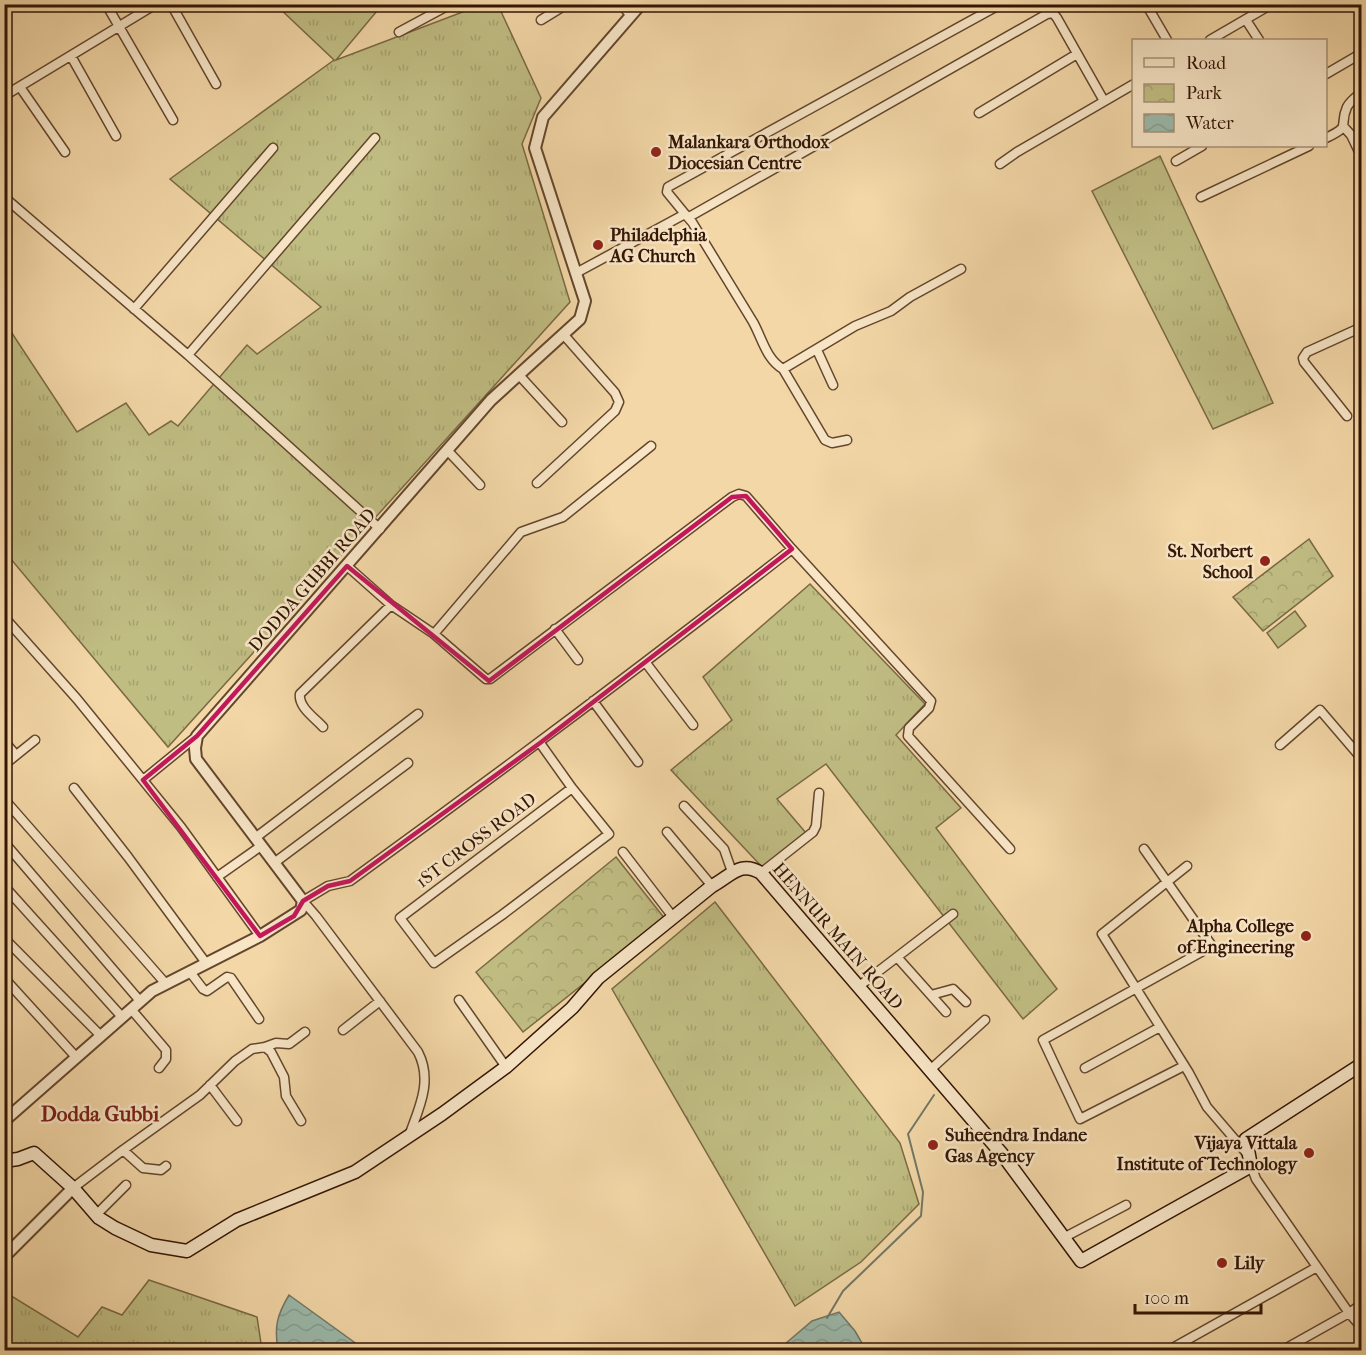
<svg xmlns="http://www.w3.org/2000/svg" width="1366" height="1355" font-family="'IM FELL French Canon',serif">
<style>
.grass{fill:url(#grass-tufts);stroke:#7a6944;stroke-width:1.5}
.park{fill:url(#park-crowns);stroke:#7a6944;stroke-width:1.5}
.pitch{fill:#c0bd83;stroke:#7a6944;stroke-width:1.5}
.water{fill:url(#water-waves);stroke:#717768;stroke-width:1.5}
.lines{fill:none;stroke-linecap:round;stroke-linejoin:round}
.stream{stroke:#717768;stroke-width:2}
.minor-casing{stroke:#63462d;stroke-width:11}
.tertiary-casing{stroke:#63462d;stroke-width:14}
.secondary-casing{stroke:#331504;stroke-width:15}
.minor{stroke:#f7e5c6;stroke-width:8}
.tertiary{stroke:#f7e5c6;stroke-width:10}
.secondary{stroke:#f7e5c6;stroke-width:12}
.marked{fill:none;stroke:#c2185b;stroke-width:4.5;stroke-linejoin:round}
.poi-dot{fill:#8f2418;stroke:#f7e5c6;stroke-width:2}
.labels{text-anchor:middle;stroke-width:5;stroke-linejoin:round;paint-order:stroke}
.poi-label{font-size:18px;font-weight:bold;fill:#331504;stroke:#f7e5c6;text-anchor:start}
.street-label{font-size:18px;fill:#331504;stroke:#f7e5c6}
.quarter-label{font-size:21px;font-weight:bold;fill:#7a1f14;stroke:#f7e5c6}
</style>
<defs>
<pattern id="grass-tufts" width="24" height="20" patternUnits="userSpaceOnUse" patternTransform="scale(1.5)"><rect width="24" height="20" fill="#c0bd83"/><path d="M3 7l-1-3M5 7V3M7 7l1-3M15 17l-1-3M17 17v-4M19 17l1-3" fill="none" stroke="#a5a270"/></pattern>
<pattern id="park-crowns" width="20" height="18" patternUnits="userSpaceOnUse" patternTransform="scale(1.5)"><rect width="20" height="18" fill="#c0bd83"/><path d="M2 6a3 3 0 1 1 6 0M12 15a3 3 0 1 1 6 0" fill="none" stroke="#a5a270"/></pattern>
<pattern id="water-waves" width="16" height="10" patternUnits="userSpaceOnUse" patternTransform="scale(1.5)"><rect width="16" height="10" fill="#9bb9ab"/><path d="M0 5q4-4 8 0t8 0" fill="none" stroke="#869e92"/></pattern>
</defs>
<rect width="100%" height="100%" fill="#f3d7a7"/>
<filter id="stains"><feTurbulence type="fractalNoise" baseFrequency=".00333" numOctaves="4"/><feColorMatrix values="0 0 0 0 .2 0 0 0 0 .09 0 0 0 0 .02 0 0 0 .5 -.17"/></filter>
<radialGradient id="worn" r=".72"><stop offset=".6" stop-color="#630" stop-opacity="0"/><stop offset="1" stop-color="#630" stop-opacity=".3"/></radialGradient>
<path class="grass" d="M276,5H382L336,60L481,5H498L541,98L522,144L570,302L168,747L5,552L4,321L77,432L126,403L149,435L171,421L178,426L247,345L257,354L321,307L170,179L334,60Z
M1160,156L1273,403L1213,429L1092,191Z
M810,584L925,704L896,735L961,808L936,828L1057,989L1023,1019L826,764L777,799L806,833L763,868L671,770L732,720L703,677Z
M715,902L900,1143L919,1204L861,1262L795,1306L612,989Z
M149,1280L257,1317L262,1350H5V1292L78,1337L102,1307L122,1315Z"/>
<path class="park" d="M1309,539L1333,576L1263,631L1233,597Z
M616,857L665,919L523,1032L476,972Z"/>
<path class="pitch" d="M1295,611L1306,626L1278,648L1267,633Z"/>
<path class="water" d="M289,1295L365,1350H278C274,1327 277,1315 289,1295Z
M839,1312L855,1331L866,1350H778L812,1321Z"/>
<g class="lines">
<path class="stream" d="M827,1318L843,1291L921,1216L923,1192L908,1134L934,1095"/>
<defs>
<path id="minor" d="M106,4L173,120
M171,4L216,84
M621,4L631,16
M1146,4L1167,40
M1359,4L1362,10
M541,20L567,4
M1246,20L1259,40
M399,32L451,4
M1210,40L1272,4
M71,56L116,136
M1326,74L1362,53
M20,87L65,152
M4,96L156,4
M979,113L1077,54
M1343,126L1351,135L1362,158
M1326,138C1353,125 1338,127 1347,107C1350,101 1357,96 1362,92
M1176,161L1202,146
M1000,164L1017,152L1134,84
M4,197L188,355L380,529
M1201,197L1309,146
M685,214L667,192L668,187L1001,4
M689,217L1047,14L1053,13L1057,18L1104,101
M576,273L685,214L692,222C712,255 733,289 753,322C762,338 766,359 783,369L855,326L891,311L910,297L961,269
M134,309L273,148
M817,350L833,385
M188,355L375,138
M783,369L825,440L832,443L847,440
M519,375L562,422
M1347,416L1304,362L1303,358L1307,352L1362,327
M448,451L480,485
M537,483L615,411L619,402L615,393L563,334
M347,566L391,605L434,634L486,679H490L732,497L739,494L746,496L792,549L931,701L929,708L909,728L908,736L1010,849
M4,617L77,699L181,827L260,936
M555,629L578,660
M434,634L521,532L563,517L651,446
M646,663L693,725
M4,687L6,689
M593,701L638,762
M323,727C315,718 298,707 300,694L391,605
M4,741L16,755
M540,743L572,788L609,834L502,915L434,963L400,918L572,788
M1280,745L1320,710L1362,759
M4,765L35,740
M143,780L197,736
M74,788L128,857L206,963
M4,799L166,984
M684,806L724,849L732,872
M667,832L712,886
M255,838L418,714
M4,842L140,1001
M1144,849L1212,946L1043,1040L1080,1119L1184,1066
M623,852L673,917
M274,863L408,763
M1187,866L1102,934L1189,1073L1207,1107L1249,1156
M761,873L813,832L816,826L819,793
M217,877L261,846
M4,886L122,1017
M4,938L101,1036
M897,957L946,1012
M190,972L203,989L207,991L227,977L231,978L259,1019
M4,978L76,1057
M858,987L953,914
M931,995L953,989L966,1002
M459,1000L506,1067
M131,1009L166,1050V1059L159,1068
M343,1030L380,1001
M265,1047L276,1043L289,1044L305,1032
M1085,1068L1160,1027
M930,1070L985,1020
M210,1085L237,1121
M409,1136C419,1108 433,1081 418,1052L316,916L303,901L328,886L350,881C499,773 647,662 792,549
M123,1150L143,1168L161,1170L166,1166
M1251,1166L1256,1179L1349,1313L1362,1328
M73,1188L123,1150L200,1095L235,1061L252,1049L265,1047L271,1052L284,1077L286,1096L301,1121
M96,1215L126,1185
M4,1237L11,1248
M1065,1237L1126,1205
M1169,1350L1317,1267
M1283,1350L1349,1313L1362,1304"/>
<path id="tertiary" d="M4,1121L152,991L260,936L301,910L303,901L196,759L195,748L197,736L491,400L580,319L585,301L535,148L543,117L641,4
M4,1257L73,1188"/>
<path id="secondary" d="M4,1161L18,1159L34,1153L73,1188L99,1218L115,1228L151,1245L187,1251L237,1220L355,1172L442,1114L506,1067L572,1008L598,978L712,886C731,876 740,860 761,873L1002,1154L1081,1261L1251,1166L1246,1139L1362,1064"/>
</defs>
<use href="#minor" class="minor-casing"/>
<use href="#tertiary" class="tertiary-casing"/>
<use href="#secondary" class="secondary-casing"/>
<use href="#minor" class="minor"/>
<use href="#tertiary" class="tertiary"/>
<use href="#secondary" class="secondary"/>
</g>
<path class="marked" d="M746,496L792,549L540,743L350,881L328,886L303,901L294,916L260,936L143,780L197,736L347,566L489,681L732,497Z"/>
<g class="poi-dot">
<circle cx="656" cy="152" r="6"/>
<circle cx="598" cy="245" r="6"/>
<circle cx="1265" cy="561" r="6"/>
<circle cx="1306" cy="936" r="6"/>
<circle cx="933" cy="1145" r="6"/>
<circle cx="1309" cy="1153" r="6"/>
<circle cx="1222" cy="1263" r="6"/>
</g>
<g class="labels">
<g class="poi-label">
<text x="668" y="148">Malankara Orthodox<tspan x="668" dy="21">Diocesian Centre</tspan></text>
<text x="610" y="241">Philadelphia<tspan x="610" dy="21">AG Church</tspan></text>
<text x="1253" y="557" text-anchor="end">St. Norbert<tspan x="1253" dy="21">School</tspan></text>
<text x="1294" y="932" text-anchor="end">Alpha College<tspan x="1294" dy="21">of Engineering</tspan></text>
<text x="945" y="1141">Suheendra Indane<tspan x="945" dy="21">Gas Agency</tspan></text>
<text x="1297" y="1149" text-anchor="end">Vijaya Vittala<tspan x="1297" dy="21">Institute of Technology</tspan></text>
<text x="1234" y="1269">Lily</text>
</g>
<g class="street-label">
<text transform="translate(312 580) rotate(-49)" y="6">DODDA GUBBI ROAD</text>
<text transform="translate(476 840) rotate(-37)" y="6">1ST CROSS ROAD</text>
<text transform="translate(838 936) rotate(49)" y="6">HENNUR MAIN ROAD</text>
</g>
<g class="quarter-label">
<text x="100" y="1121">Dodda Gubbi</text>
</g>
</g>
<rect width="1366" height="1355" fill="none" stroke="#f3d7a7" stroke-width="24"/>
<rect x="6" y="6" width="1354" height="1343" fill="none" stroke="#331504" stroke-width="3"/>
<rect x="12" y="12" width="1342" height="1331" fill="none" stroke="#331504" stroke-width="1.5"/>
<rect x="1132" y="39" width="195" height="108" fill="#f7e5c6" stroke="#a99278" stroke-width="1.5"/>
<rect x="1144" y="58" width="30" height="9" fill="#f7e5c6" stroke="#a99278" stroke-width="1.5"/>
<text x="1186" y="69" font-size="18" fill="#331504">Road</text>
<rect x="1144" y="84" width="30" height="18" fill="url(#park-crowns)" stroke="#a99278" stroke-width="1.5"/>
<text x="1186" y="99" font-size="18" fill="#331504">Park</text>
<rect x="1144" y="114" width="30" height="18" fill="url(#water-waves)" stroke="#a99278" stroke-width="1.5"/>
<text x="1186" y="129" font-size="18" fill="#331504">Water</text>
<path d="M1135 1304v9h126v-9" fill="none" stroke="#331504" stroke-width="3"/>
<text x="1144" y="1304" font-size="18" fill="#331504" stroke="#f7e5c6" stroke-width="4.5" paint-order="stroke">100 m</text>
<rect width="100%" height="100%" filter="url(#stains)"/>
<rect width="100%" height="100%" fill="url(#worn)"/>
</svg>
